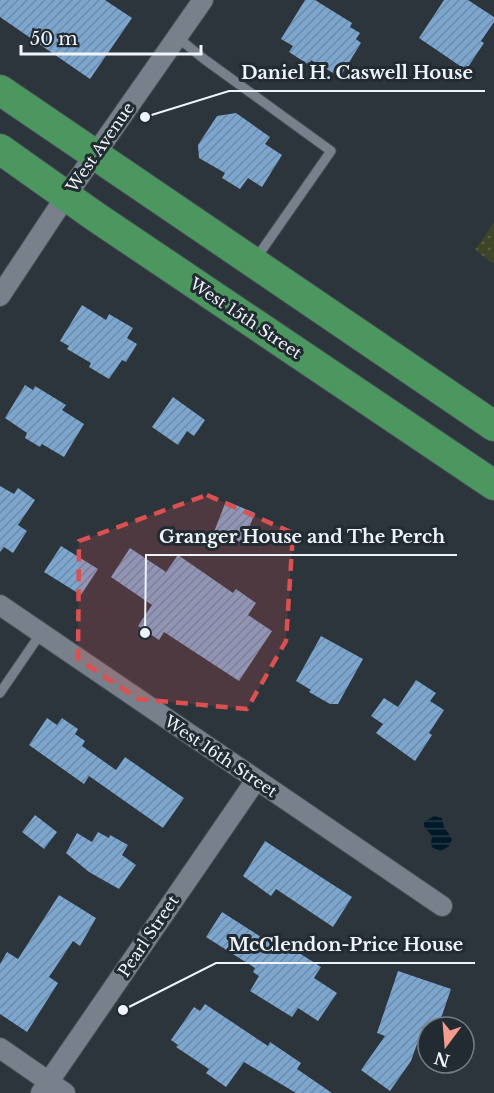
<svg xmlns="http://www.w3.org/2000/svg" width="494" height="1093" font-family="'Libre Baskerville',serif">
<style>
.park{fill:url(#park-dots)}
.water{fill:url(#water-rules)}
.building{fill:url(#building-hatch)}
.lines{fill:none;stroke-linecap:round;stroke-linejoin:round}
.lane-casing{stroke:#485056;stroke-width:11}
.street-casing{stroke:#485056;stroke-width:22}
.primary-casing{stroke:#485056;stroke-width:32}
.lane{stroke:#78818b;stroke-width:9}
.street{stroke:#78818b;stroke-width:20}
.primary{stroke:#4c975f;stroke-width:30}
.marked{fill:#db5152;fill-opacity:0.2;stroke:#db5152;stroke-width:4.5;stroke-dasharray:12 8;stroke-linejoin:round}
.labels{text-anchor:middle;stroke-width:6;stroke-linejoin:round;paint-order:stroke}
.street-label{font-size:16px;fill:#eef4f9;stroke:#222a32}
.leader{fill:none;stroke:#eef4f9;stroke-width:2}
.callout-dot{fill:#eef4f9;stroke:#222a32;stroke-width:2}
.callout-label{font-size:18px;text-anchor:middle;font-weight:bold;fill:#eef4f9;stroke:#222a32;stroke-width:6;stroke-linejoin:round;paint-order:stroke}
</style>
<defs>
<pattern id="park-dots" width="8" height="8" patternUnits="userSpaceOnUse" patternTransform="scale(1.5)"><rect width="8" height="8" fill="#3e4426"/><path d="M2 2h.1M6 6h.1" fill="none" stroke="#5a6046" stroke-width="1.8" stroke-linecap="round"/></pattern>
<pattern id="water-rules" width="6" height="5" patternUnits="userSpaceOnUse" patternTransform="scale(1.5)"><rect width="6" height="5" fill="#001928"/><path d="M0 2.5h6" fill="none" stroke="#263b48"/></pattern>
<pattern id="building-hatch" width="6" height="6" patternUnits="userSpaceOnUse" patternTransform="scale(1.5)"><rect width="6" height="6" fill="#7da6cf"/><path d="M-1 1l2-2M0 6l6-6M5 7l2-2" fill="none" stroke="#6d8aa7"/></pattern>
</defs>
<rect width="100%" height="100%" fill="#2c343c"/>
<path class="park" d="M494,222V264L475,250Z"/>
<path class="water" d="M434,816L442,818L444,827L452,839L449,846L441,851L433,848L431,845L432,836L424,826V822Z"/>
<path class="building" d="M0,0H105L132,18L90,79L0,17Z
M305,0H315L352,23L350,27L360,33L356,39L361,43L340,77L311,60L309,65L289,52L293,46L281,39Z
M444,0H468L494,17V22L481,41L484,43L466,70L419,38Z
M236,113L270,137L265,144L282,155L262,187L248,178L240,189L222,178L225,173L199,158L198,145L217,116Z
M82,305L106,320L109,314L133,328L127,338L137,344L126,362L122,360L109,379L89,367L91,363L67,349L69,346L60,341Z
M25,385L33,390L35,386L66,405L62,410L84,424L64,457L42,444L40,447L25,438L27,433L5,418Z
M173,397L205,420L194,436L187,431L178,445L152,427Z
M0,486L14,494L18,488L35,500L18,525L27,531L13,553L4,547L0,552Z
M226,501L255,513L243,543L214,532Z
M61,546L98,569L81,595L44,572Z
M130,548L166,572L178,555L233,593L236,589L256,603L248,615L272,631L239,681L164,632L159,640L138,626L152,605L111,577Z
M321,636L363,659L338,704H330L309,692L311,690L296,681Z
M416,680L436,693L430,701L444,710L429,733L432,735L415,761L376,733L383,724L371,716L384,698L398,707Z
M47,718L57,725L62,718L78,729L75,734L85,741L82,746L116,770L125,757L184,798L163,828L89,776L84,784L29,745Z
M35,815L57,832L44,849L22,832Z
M98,832L109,838L110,835L128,845L122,855L136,865L119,889L89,872L66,853L77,833L92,842Z
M265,841L352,897L333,927L276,889L271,896L243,876Z
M59,895L96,918L80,946L73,941L49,977L58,983L27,1032L0,1014V964L7,952L18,959Z
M222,912L278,948L282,942L321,967L314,978L337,993L318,1021L298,1008L292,1017L250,991L259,976L253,972L255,968L206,937Z
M398,971L451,989L438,1027H423L411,1061L390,1091L361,1070L385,1036L377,1033Z
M205,1004L268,1046L270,1042L301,1063L297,1069L332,1093H296L244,1062L226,1087L206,1073L209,1069L176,1047L178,1045L171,1040L194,1007L200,1011Z"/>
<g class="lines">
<defs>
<path id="lane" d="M177,37L204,59L331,151L255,260
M0,693L41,633"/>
<path id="street" d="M0,296L66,196L203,0
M0,605L442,906
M0,1048L65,1093
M41,1093L256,780"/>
<path id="primary" d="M0,90L494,426
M0,149L96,217L494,485"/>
</defs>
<use href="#lane" class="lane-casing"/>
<use href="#street" class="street-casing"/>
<use href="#primary" class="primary-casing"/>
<use href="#lane" class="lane"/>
<use href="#street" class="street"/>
<use href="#primary" class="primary"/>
</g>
<path class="marked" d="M207,495L293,533L286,641L247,709L138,699L78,659L79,541Z"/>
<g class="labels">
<g class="street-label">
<text transform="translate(100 147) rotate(-55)" y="6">West Avenue</text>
<text transform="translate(246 318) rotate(34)" y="6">West 15th Street</text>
<text transform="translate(221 756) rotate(34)" y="6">West 16th Street</text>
<text transform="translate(148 936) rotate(-56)" y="6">Pearl Street</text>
</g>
</g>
<path class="leader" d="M145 117L229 91H485M145 633L146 555H457M123 1010L216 963H475"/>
<g class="callout-dot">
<circle cx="145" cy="117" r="6"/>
<circle cx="145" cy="633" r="6"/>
<circle cx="123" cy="1010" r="6"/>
</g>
<g class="callout-label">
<text x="357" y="79">Daniel H. Caswell House</text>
<text x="302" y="543">Granger House and The Perch</text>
<text x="346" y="951">McClendon-Price House</text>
</g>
<g transform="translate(446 1045) rotate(196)"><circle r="28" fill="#222a32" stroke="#747b82" stroke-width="1.5"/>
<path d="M0-4.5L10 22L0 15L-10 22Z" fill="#f49d8d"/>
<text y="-9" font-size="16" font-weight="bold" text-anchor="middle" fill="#eef4f9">N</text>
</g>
<path d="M21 45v9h180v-9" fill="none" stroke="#eef4f9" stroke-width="3"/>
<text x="30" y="45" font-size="18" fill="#eef4f9" stroke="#222a32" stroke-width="4.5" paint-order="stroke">50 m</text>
</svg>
